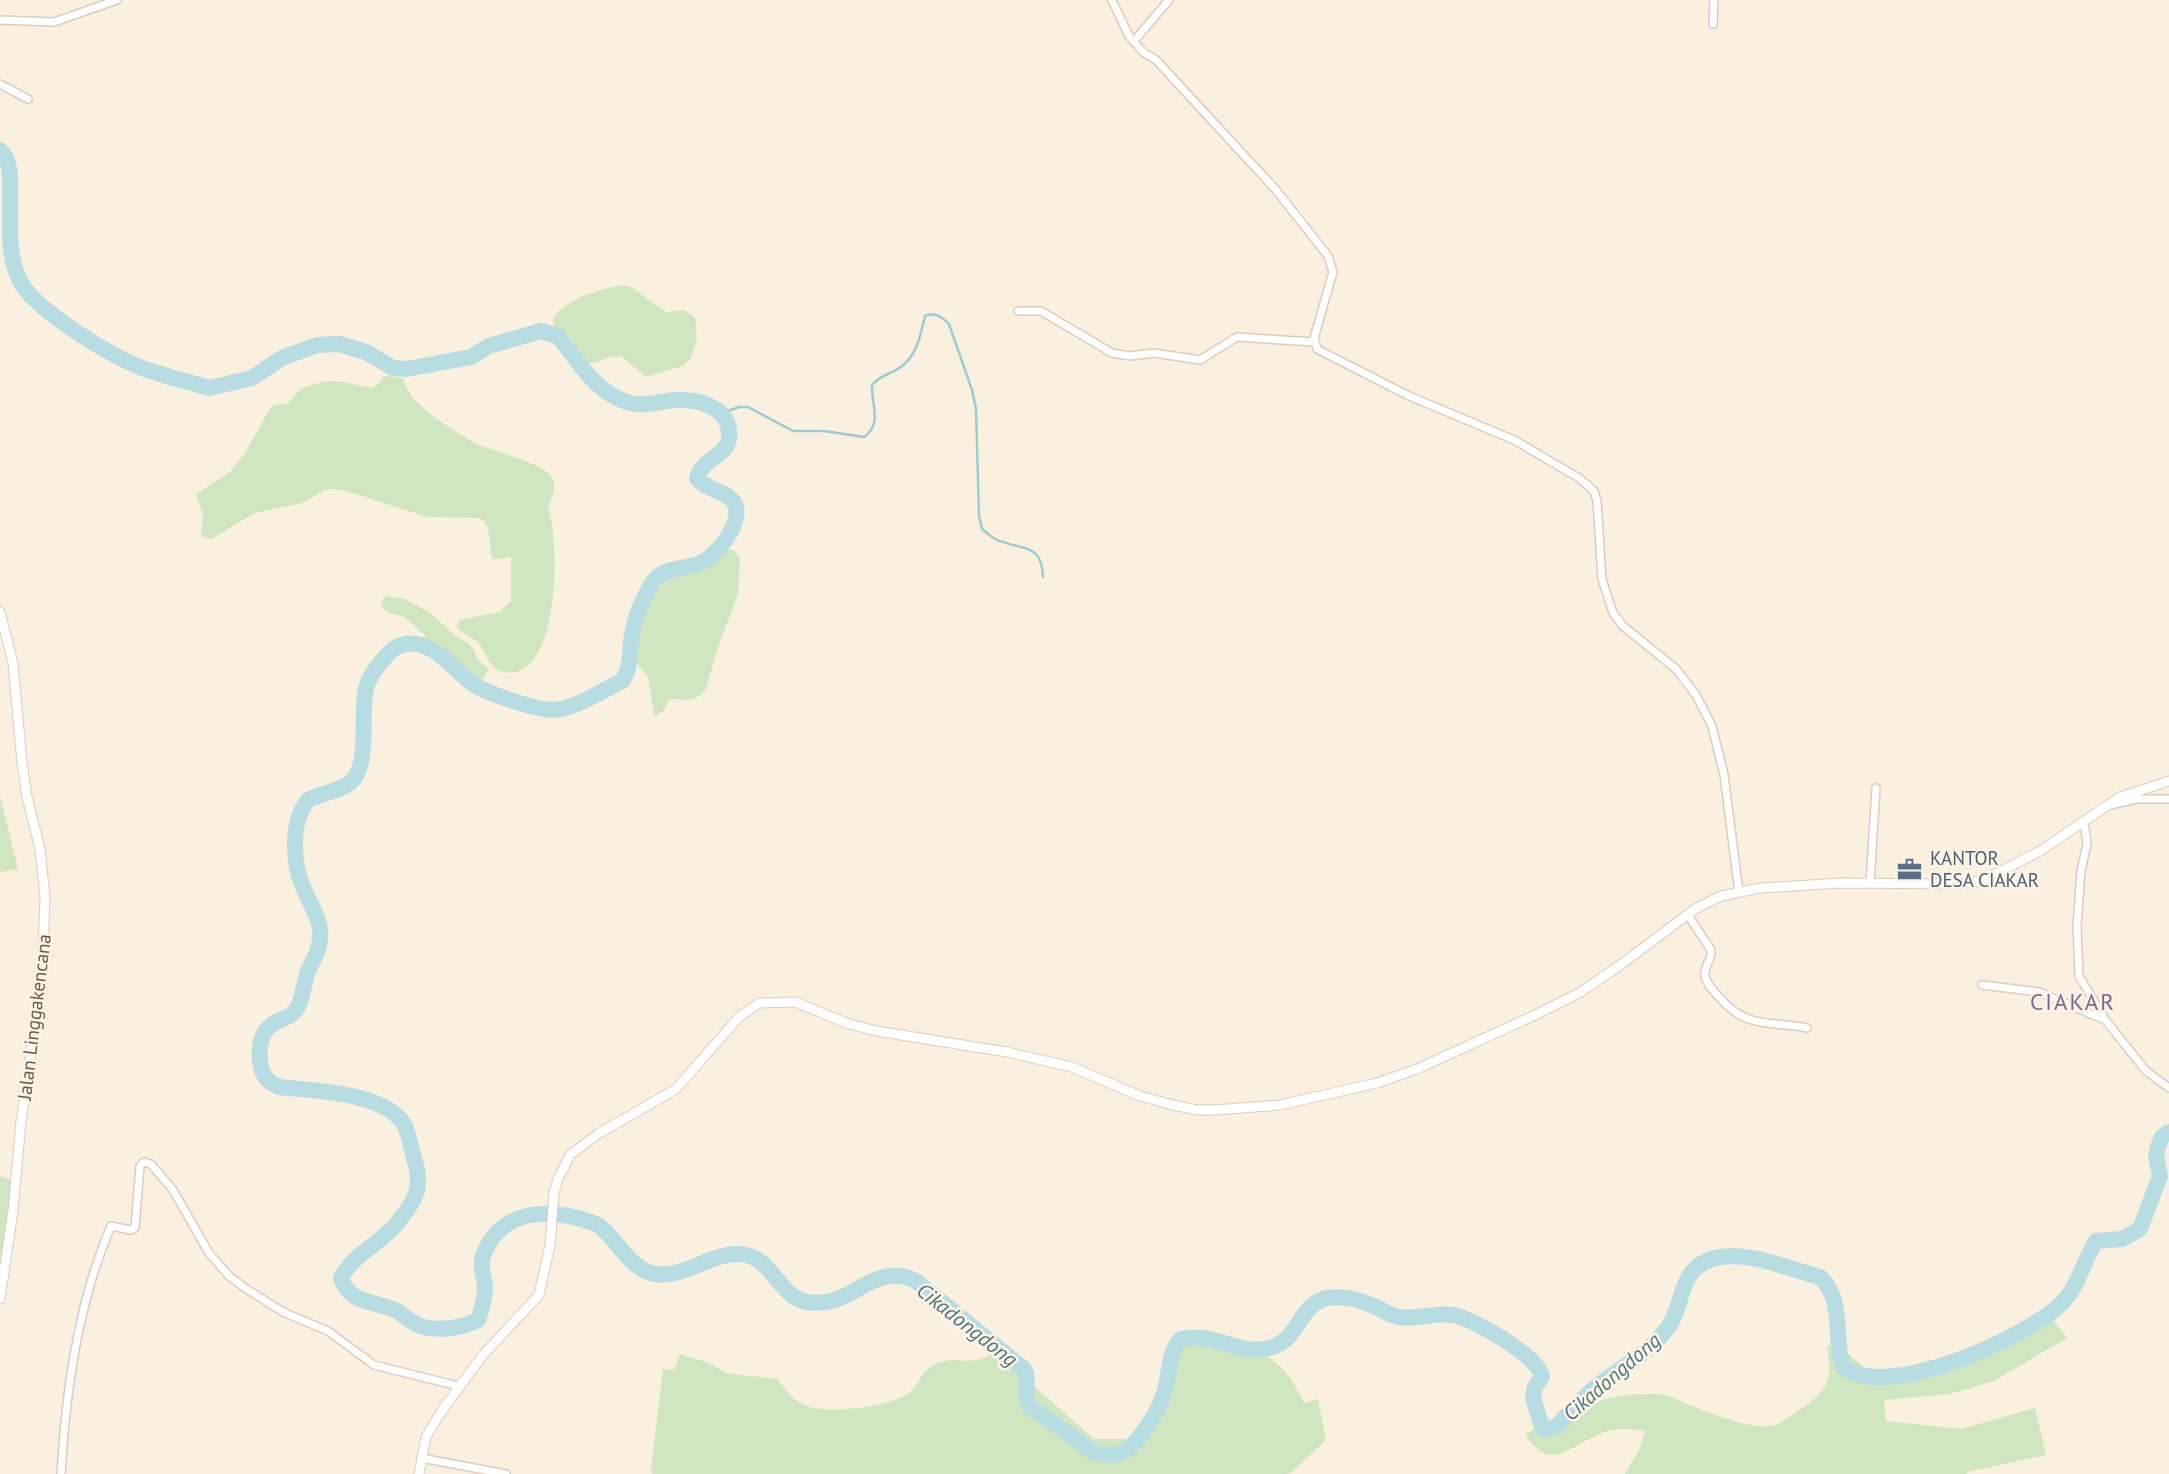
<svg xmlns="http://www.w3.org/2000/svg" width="2169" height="1474" font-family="'PT Sans',sans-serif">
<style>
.green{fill:#d0e6c0}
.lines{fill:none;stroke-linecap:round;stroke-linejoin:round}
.stream{stroke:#9ecbd3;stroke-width:2.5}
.river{stroke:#b7dce2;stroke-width:16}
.minor-casing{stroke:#ddccbd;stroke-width:10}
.tertiary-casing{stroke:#ddccbd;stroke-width:11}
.minor{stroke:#fff;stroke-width:7}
.tertiary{stroke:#fff;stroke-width:9}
.labels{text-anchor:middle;stroke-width:5;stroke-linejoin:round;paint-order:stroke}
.service-label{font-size:19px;fill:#4e5e75;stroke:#fef4e6;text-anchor:start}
.street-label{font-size:19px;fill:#6f5749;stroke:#fef4e6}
.water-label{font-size:21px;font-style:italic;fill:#457881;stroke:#fef4e6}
.quarter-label{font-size:23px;letter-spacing:2px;fill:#836592;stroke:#fef4e6}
</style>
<rect width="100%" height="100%" fill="#faf0e0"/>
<path class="green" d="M623,285L631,287L666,312L684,310L695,317L697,340L691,358L683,366L646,377L622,357C607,353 600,365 589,363C578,361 576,344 569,336C565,332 559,330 554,327L553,318C567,298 600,289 623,285Z
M384,376L402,378C406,383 406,387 409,392C418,409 456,432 473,442C491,451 538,462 548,473C560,486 552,495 548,508C560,541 561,689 500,671C489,667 487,656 481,646C475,637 463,634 456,627L460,620L499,612L511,601V558L508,557L500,559H493C487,546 494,525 479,518L427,517L347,491L333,489L325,490L302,503L255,513L211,539L201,536L203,515L196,494L230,472L245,453L268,412L274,405L287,404L301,389L314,384L328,381L344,382L370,388L377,385Z
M729,549L734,550L740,558L738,594L716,653L706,689L701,695L690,700L669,699L664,710L657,715H654L648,677L635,661L628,636L630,615L641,597L651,592L657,581L679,571L704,567L718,554Z
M388,596L405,599L429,612L456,636L468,643L474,650L478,660L489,669L483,679L468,684L437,663L424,634L404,617L390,613L383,608L381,600Z
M0,796L18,869L0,872Z
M0,1176L11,1180L8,1237L0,1259Z
M2049,1315L2067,1338L1994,1381L1950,1394L1884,1400L1886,1421L1961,1429L2035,1408L2046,1455L1967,1472V1474H1625L1640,1448L1645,1431C1630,1429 1617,1427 1602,1433C1567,1447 1551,1474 1525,1434C1572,1409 1603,1393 1657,1394C1667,1394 1678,1400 1687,1404C1707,1412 1755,1432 1775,1425C1784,1422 1794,1413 1802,1408C1831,1389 1832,1377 1827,1345L1845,1351L1871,1374C1933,1369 1994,1342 2049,1315Z
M1219,1335C1264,1353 1282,1356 1304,1403L1318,1399L1326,1440L1293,1471L1287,1474H652L651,1469L663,1369L674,1370L680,1354L709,1363L726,1373L778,1379C784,1389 793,1400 804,1405C826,1415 890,1407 909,1393C921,1385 918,1372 938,1363C957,1355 979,1369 993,1350L1094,1439H1126L1156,1419L1172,1391V1356L1189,1336Z"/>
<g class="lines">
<path class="stream" d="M723,413L739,407H748L793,431H824L864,437C883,424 871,404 872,385C880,375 891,374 901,367C917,356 921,333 925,316C936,312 942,317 949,324L972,390L976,409L979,516L982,529C986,532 991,537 995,539C1020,551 1042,541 1043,577"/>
<path class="river" d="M0,150C14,162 9,190 10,207C10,232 8,263 23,286C41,313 111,356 142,368C163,376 187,381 209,388L252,378L282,358L317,345L339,344L366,352L393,368L406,369L471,357L489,346L541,331L558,336C578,361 595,392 627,402C644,408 659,401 676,400C700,399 732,408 729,438C727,457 703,457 697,478C707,491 723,489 733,501C747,519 716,558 698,564C681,570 662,566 651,585C643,598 634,620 632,635C629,652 632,667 622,681C601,691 577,708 554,710C539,711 486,693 473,684C453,670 431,636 402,645C393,647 388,654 382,661C375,669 369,677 366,688C360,712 370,764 352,781C341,791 322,793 308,800C291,821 292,862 303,887C312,910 327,925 317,952C315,958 311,964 308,971C304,983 303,996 298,1007C291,1020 277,1018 268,1028C257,1040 256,1071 270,1082C273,1084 276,1085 279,1087C314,1091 387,1092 405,1126C409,1135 411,1148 414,1158C423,1187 417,1198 398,1222C382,1243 353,1254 341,1278C349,1304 374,1301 395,1310C405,1315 413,1325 424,1327C441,1331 462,1328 478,1320C481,1311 485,1299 485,1289C485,1276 478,1267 484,1253C500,1215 536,1209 573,1217C581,1219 591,1221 598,1225C616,1238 628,1265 648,1272C681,1284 713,1248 746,1255C773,1261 779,1296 807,1302C853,1310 871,1260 916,1281L1024,1369C1031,1381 1022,1391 1029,1406L1096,1454C1106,1455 1114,1456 1123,1452C1139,1444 1161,1407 1165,1390C1170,1372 1168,1353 1181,1339C1215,1331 1235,1356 1269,1348C1299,1341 1297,1309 1323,1299C1340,1293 1364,1301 1380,1309C1386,1312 1392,1316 1399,1317C1417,1320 1435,1312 1453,1315C1474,1319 1539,1356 1542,1377L1535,1387L1533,1398L1542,1427L1545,1430L1557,1426C1570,1413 1581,1399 1595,1388C1618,1369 1648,1354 1666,1330C1678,1316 1679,1296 1687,1280C1710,1234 1782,1267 1820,1277C1845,1300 1833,1338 1843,1367C1887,1402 2027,1337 2062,1303C2079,1286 2083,1261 2096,1241L2122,1239L2140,1229L2160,1176L2156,1156L2158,1147L2162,1137L2169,1132"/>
<defs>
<path id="minor" d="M1112,0L1129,36L1143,52L1156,60L1276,190L1328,256L1333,272L1314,338L1317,349L1407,395L1514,440L1579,478L1594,491L1597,501L1602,579L1613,613L1623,626L1676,669L1696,695L1712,726L1724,775L1739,892
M0,20L54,22L117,0
M1713,24L1714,0
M1134,41L1169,0
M0,84L28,99
M1018,311H1041L1112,353L1130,356L1154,353L1200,360L1237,337L1314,342
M2110,805L2137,799H2169
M2084,822L2087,844L2081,871L2077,926L2079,976L2106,1021L2146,1071L2169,1088
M1870,883L1876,788
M1688,915L1711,950C1713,959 1703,966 1705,976C1707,985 1715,993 1721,999C1747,1029 1772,1021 1807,1028
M1982,985L2039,992L2105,1020
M421,1458L506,1474
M61,1474C66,1390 78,1303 111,1226L130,1230L135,1228L140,1166L144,1162L151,1164L173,1190L209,1253L229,1276L245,1288L283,1312L328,1331L374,1365L458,1386"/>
<path id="tertiary" d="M0,612L13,663L22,763L27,797L40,849L45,897L42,981L21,1121L13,1211L0,1299
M419,1474L426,1437L441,1412L483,1355L539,1295L550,1245L554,1193L558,1179L570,1155L598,1134L676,1089L739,1017L759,1003L795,1002L849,1024L876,1031L1007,1052L1072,1067L1140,1096L1173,1105L1197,1110H1215L1280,1105L1377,1083L1417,1069L1533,1016L1579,993L1619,966L1695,909L1721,896L1760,888L1841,883L1958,884L1982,881L2040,851L2120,797L2169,781"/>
</defs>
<use href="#minor" class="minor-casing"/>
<use href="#tertiary" class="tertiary-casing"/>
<use href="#minor" class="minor"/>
<use href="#tertiary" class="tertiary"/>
</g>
<defs>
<symbol id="office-bare" viewBox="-9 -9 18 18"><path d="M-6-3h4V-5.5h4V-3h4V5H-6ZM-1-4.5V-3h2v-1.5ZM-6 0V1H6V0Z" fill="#5c6f8a" stroke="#fef4e6" stroke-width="2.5" paint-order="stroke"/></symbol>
</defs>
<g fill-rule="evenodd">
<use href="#office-bare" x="1892" y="852" width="35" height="35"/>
</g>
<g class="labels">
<g class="service-label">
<text x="1930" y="865">KANTOR<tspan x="1930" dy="22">DESA CIAKAR</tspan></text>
</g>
<g class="street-label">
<text transform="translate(34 1017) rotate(-83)" y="7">Jalan Linggakencana</text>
</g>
<g class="water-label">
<text transform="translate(967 1325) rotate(38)" y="7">Cikadongdong</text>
<text transform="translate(1612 1377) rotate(-41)" y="7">Cikadongdong</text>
</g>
<g class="quarter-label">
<text x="2073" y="1010">CIAKAR</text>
</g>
</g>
</svg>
